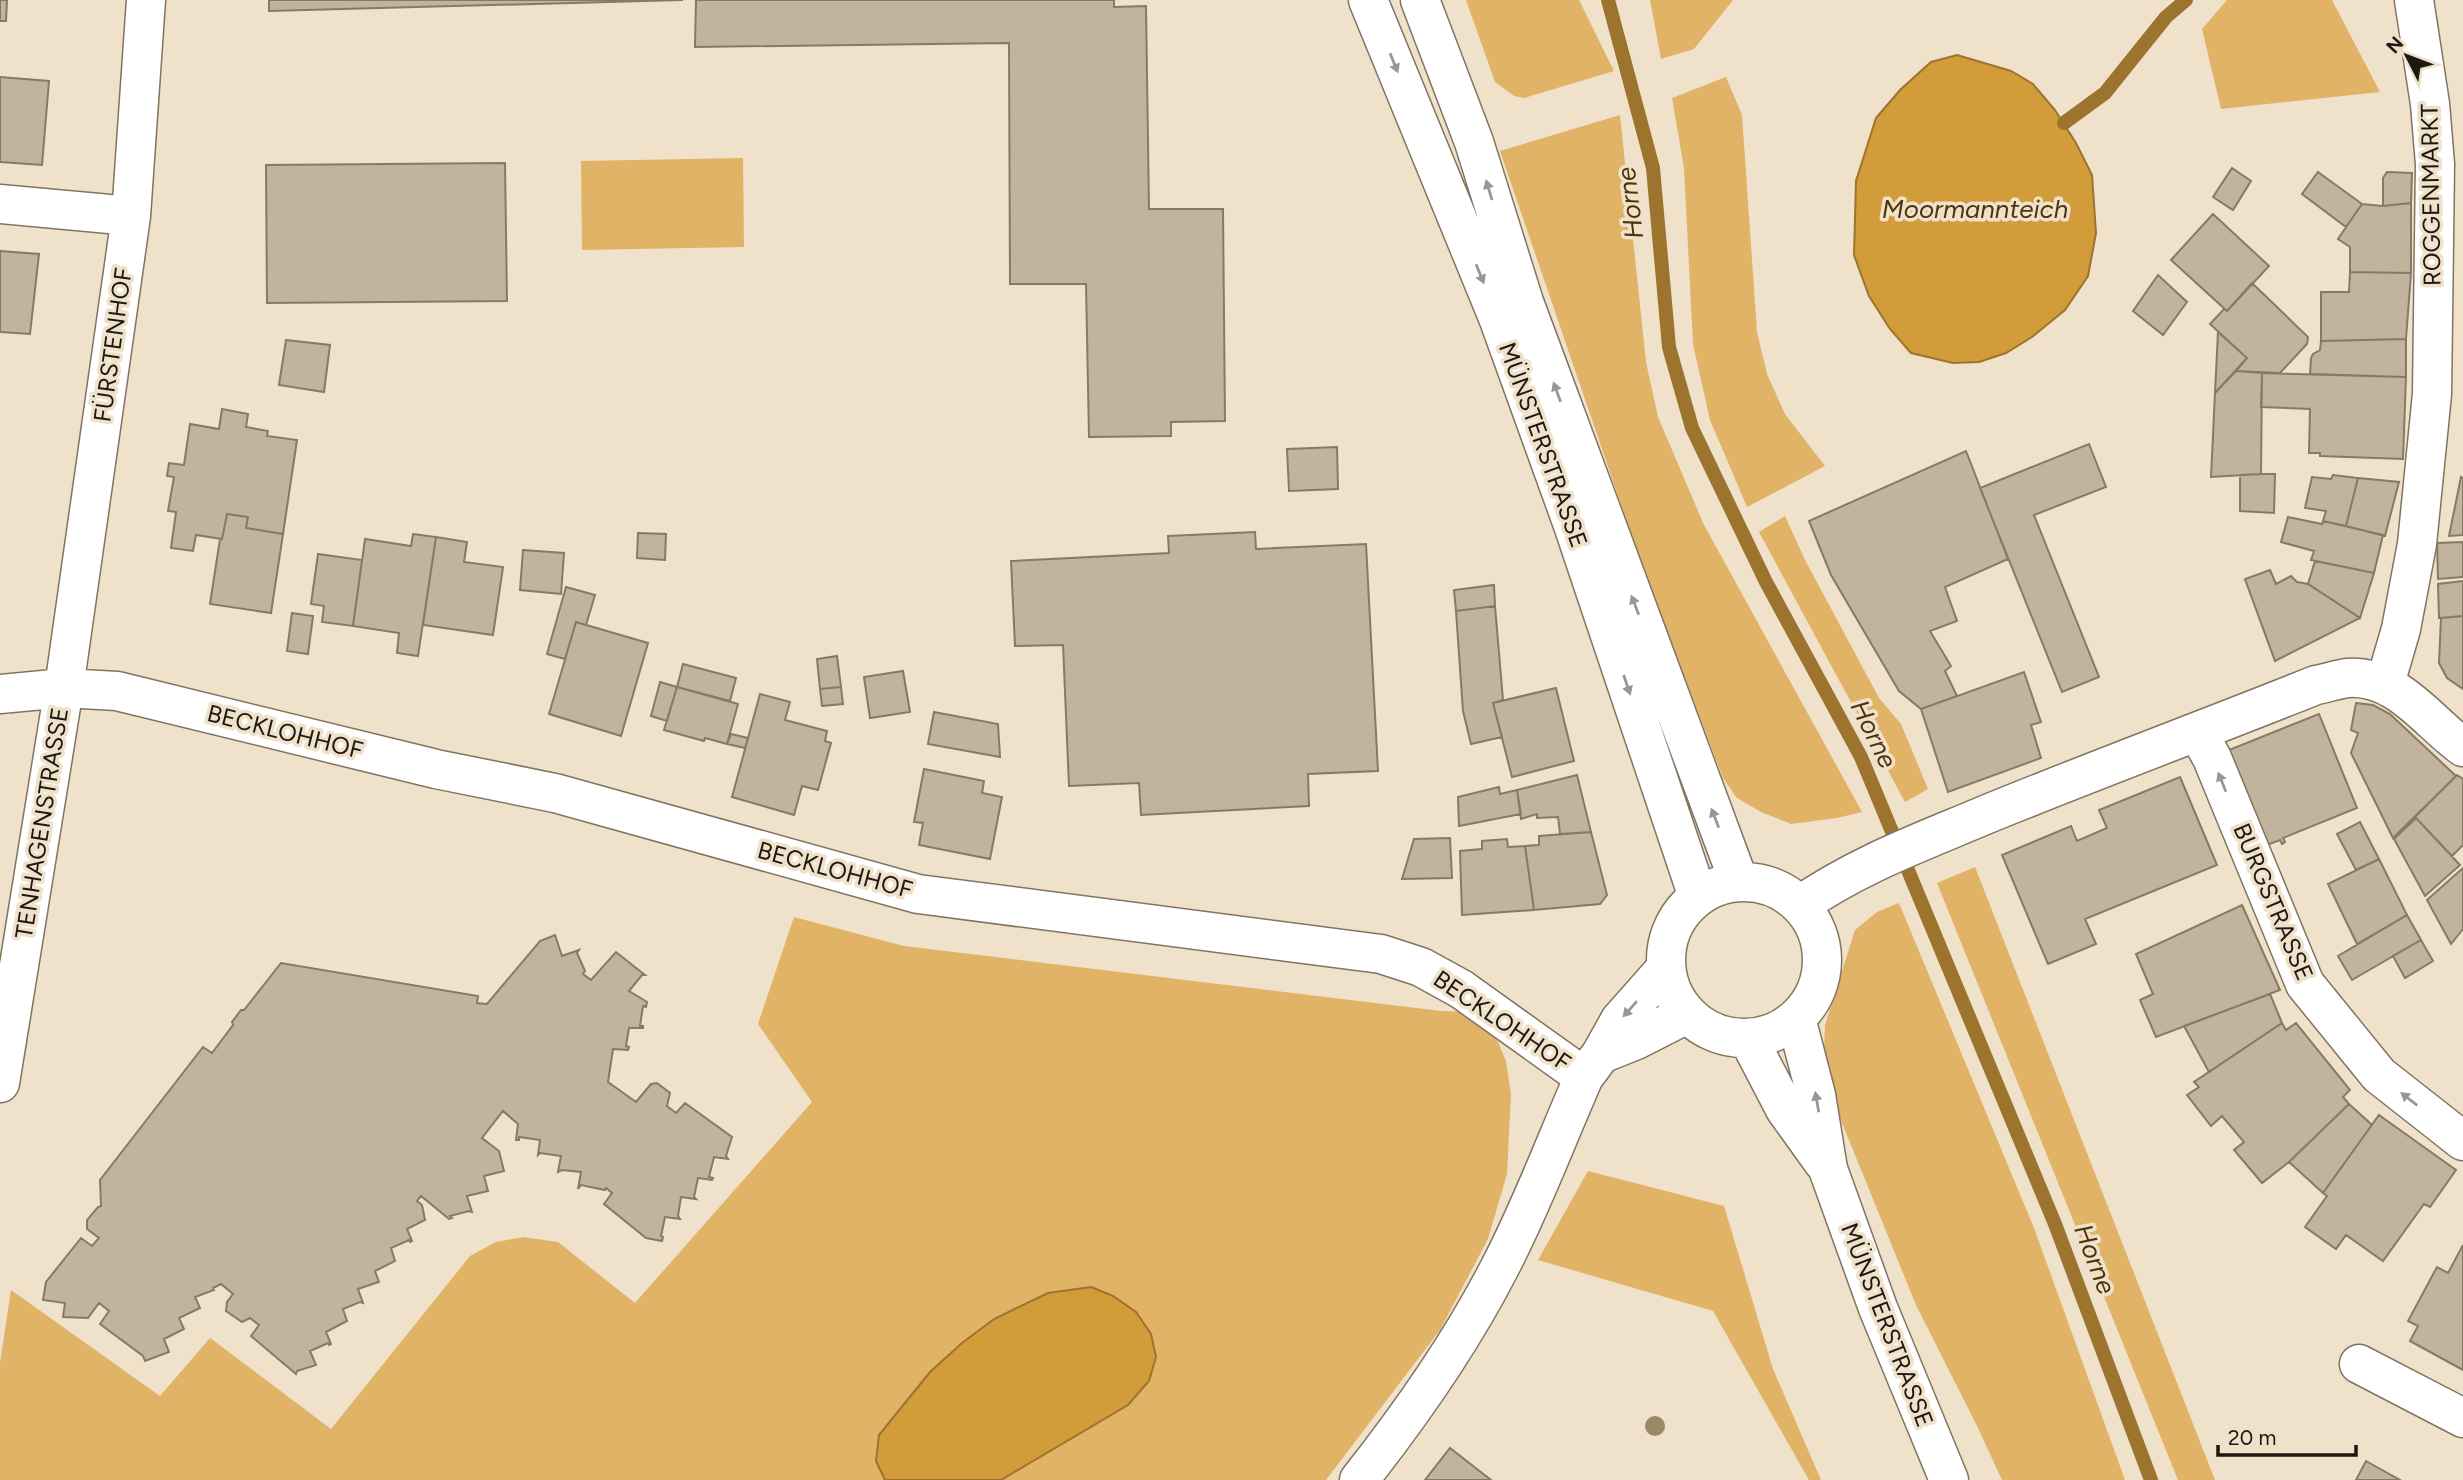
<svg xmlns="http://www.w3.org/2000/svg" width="2463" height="1480" font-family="Figtree,sans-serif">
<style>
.green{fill:#e0b367}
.water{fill:#d29c3b;stroke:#9c742e;stroke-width:2}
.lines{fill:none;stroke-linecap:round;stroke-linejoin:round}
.stream{stroke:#9c742e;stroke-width:14}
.building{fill:#c1b39d;stroke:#877a65;stroke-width:2}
.street-casing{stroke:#817460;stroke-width:41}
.secondary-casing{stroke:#817460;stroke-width:41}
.street{stroke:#fff;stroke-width:38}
.secondary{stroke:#fff;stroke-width:38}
.tree{fill:#9b8869}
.oneway{fill:#999793}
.labels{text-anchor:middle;stroke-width:7;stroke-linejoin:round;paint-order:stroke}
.street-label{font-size:24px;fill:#1d1810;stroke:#f0e1cb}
.water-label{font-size:26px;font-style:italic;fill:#4b350c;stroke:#f0e1cb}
</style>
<rect width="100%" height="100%" fill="#f0e1cb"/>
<path class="green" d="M1466,0H1579L1614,71L1524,98L1514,96L1495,82Z
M1650,0H1733L1694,49L1661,59Z
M2227,0H2332L2380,92L2221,109L2202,29Z
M1726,77L1742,115L1757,332L1767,374L1785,414L1825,466L1747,507L1710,420L1693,344L1684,168L1672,98Z
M1620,115L1646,362L1658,417L1704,525L1862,812L1837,818L1791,824L1761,812L1737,798L1723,778L1641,563L1500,151Z
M743,158L744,247L582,250L581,161Z
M1785,516L1805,560L1879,698L1901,724L1928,789L1905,802L1759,532Z
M1975,867L2215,1480H2178L1937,883Z
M1899,903L2034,1228L2125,1480H2002L1977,1426L1916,1305L1823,1076L1825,1025L1855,930L1877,912Z
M794,917L904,946L1441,1011L1474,1012L1498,1042L1506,1061L1511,1094L1507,1174L1488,1239L1440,1330L1326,1480H0V1363L11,1290L160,1396L210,1338L331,1429L470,1256L496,1242L523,1237L558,1242L635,1303L812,1102L758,1024Z
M1588,1171L1724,1206L1773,1369L1821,1480H1809L1713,1311L1538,1260Z"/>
<path class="water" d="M1957,55L2011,71L2033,84L2055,110L2076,143L2092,175L2096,233L2088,276L2065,310L2032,337L2006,353L1979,362L1953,363L1911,353L1890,329L1869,296L1854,255L1856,181L1876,118L1900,90L1931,62Z
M1091,1287L1113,1296L1136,1312L1151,1334L1156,1357L1149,1381L1128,1405L1001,1480H885L876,1461L879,1435L930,1372L962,1343L994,1319L1048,1293Z"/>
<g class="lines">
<path class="stream" d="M1608,0L1653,168L1669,347L1692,428L1766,582L1861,757L2055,1224L2151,1480
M2064,123L2105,93L2166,17L2186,0"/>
</g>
<path class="building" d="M0,0H7L6,21H0Z
M269,0H683L269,11Z
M696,0H1114V7L1146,6L1149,209H1223L1225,421L1171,422V436L1089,437L1086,284H1010L1009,43L695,47Z
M0,77L49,81L42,165L0,162Z
M505,163L507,301L267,303L266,165Z
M2232,168L2251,181L2233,210L2213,197Z
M2318,172L2362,204L2346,227L2302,194Z
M2387,172L2412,173L2411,203L2383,206V178Z
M2411,203V273L2350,272V247L2338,239L2362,204L2383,206Z
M2213,214L2269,266L2227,311L2171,260Z
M0,251L39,254L30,334L0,332Z
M2350,272L2411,273L2406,339L2321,341V292H2349Z
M2158,275L2187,302L2163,335L2133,311Z
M2252,283L2308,337L2307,344L2280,373L2236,371L2247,358L2210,324L2224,309L2227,311Z
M2218,332L2247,358L2215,393Z
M2406,339V377L2310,374L2311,358L2313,354L2320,350L2321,341Z
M286,340L330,345L324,392L279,385Z
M2236,371L2262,373L2261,474L2211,477L2215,393Z
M2262,373L2406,377L2403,459L2320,456V453H2309L2310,409L2261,407Z
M222,409L248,414L246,427L268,431L267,436L297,440L283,534L246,528L248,517L227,514L222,539L196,535L193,551L171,548L176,512L168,511L174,477L167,476L169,463L184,465L190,424L219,429Z
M2089,444L2106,487L2034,515L2099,677L2062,692L1980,488Z
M1337,447L1338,489L1289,491L1287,449Z
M1966,451L2008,559L1945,587L1957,621L1930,631L1951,666L1945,671L1957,696L1921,709L1899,691L1831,575L1809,521Z
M2261,474H2275L2274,513L2240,511V475Z
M2333,475L2358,478L2346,526L2323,521L2326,511L2305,508L2312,477L2331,479Z
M2461,477L2463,478V535L2449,536Z
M2358,478L2399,482L2385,536L2346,526Z
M227,514L248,517L246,528L283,534L271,613L210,604L220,539H222Z
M2288,517L2322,524L2323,521L2383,535L2374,573L2311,560L2314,551L2281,542Z
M1255,532L1256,549L1366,544L1378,771L1308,774L1309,806L1141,815L1139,783L1069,786L1063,645L1015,646L1011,561L1169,553L1168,536Z
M638,533L666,534L665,560L637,558Z
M413,534L436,537L418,656L397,653L399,633L353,626L365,539L411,546Z
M436,537L467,542L464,562L503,567L493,635L423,625Z
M2463,542V577L2438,579L2437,543Z
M523,550L564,553L561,594L520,590Z
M318,554L362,560L353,626L322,622L324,606L311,604Z
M2315,561L2374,573L2360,618L2308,584Z
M2270,570L2276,584L2291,576L2297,582L2308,584L2360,618L2275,661L2245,579Z
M2463,581V616L2439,618L2438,584Z
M1494,585L1495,606L1456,611L1454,590Z
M566,587L595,595L586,625L576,622L565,659L547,654Z
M1495,606L1503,700L1493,703L1502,737L1471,744L1463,711L1456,611Z
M292,613L313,616L308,654L287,651Z
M2463,616V689L2447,678L2439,663L2441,618Z
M576,622L648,643L621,736L549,714Z
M837,656L841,687L820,689L817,659Z
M683,664L736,678L730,701L677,687Z
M903,671L910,712L870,718L864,677Z
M2024,672L2041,722L2031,725L2041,758L1948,792L1921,709Z
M660,682L677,687L667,721L651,716Z
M677,687L738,704L727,744L705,738L704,741L664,730Z
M841,687L843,704L822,706L820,689Z
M1556,688L1574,761L1512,777L1493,703Z
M760,694L790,702L785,720L827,731L825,741L831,743L818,790L802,786L794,815L732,797Z
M2356,703L2373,705L2390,714L2456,776L2393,838L2351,753L2358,733L2351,730Z
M934,712L998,724L1000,757L928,744Z
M2319,714L2357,808L2283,838L2285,842L2282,844L2280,840L2267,845L2229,750Z
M731,734L748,738L745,748L727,744Z
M924,769L984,781L982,793L1002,797L990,859L919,845L923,823L914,822Z
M1577,775L1591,832L1560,834L1558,817L1537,818V814L1521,819L1517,790Z
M2457,775L2463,779V845L2452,856L2415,817Z
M2180,777L2217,865L2085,919L2096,944L2048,964L2002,855L2071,826L2077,841L2107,828L2099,810Z
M1499,787L1500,794L1517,790L1521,814L1459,826L1458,797Z
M2416,818L2460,865L2425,896L2394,839Z
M2360,822L2379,859L2356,870L2337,834Z
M1591,832L1607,895L1600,904L1534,910L1525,846L1539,845V836Z
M1450,838L1452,878L1402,879L1414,839Z
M1507,839L1508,847L1525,846L1534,910L1462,915L1460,851L1482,849V841Z
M2379,859L2407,915L2357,944L2328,884Z
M2463,868V929L2451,944L2427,900Z
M2242,905L2280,990L2156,1037L2140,1000L2153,994L2136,954Z
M2407,915L2421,940L2352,980L2338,956Z
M555,935L562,956L579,950L577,953L585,971L583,974L591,980L616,952L645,975H642L629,991L647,1002L646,1007L643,1006L640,1026H643V1028H629L626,1046L629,1047L628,1050L613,1049L608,1082L636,1102L651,1084L657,1083L670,1093L667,1106L676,1113L685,1103L732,1137L726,1156L728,1159L714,1157L709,1177L713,1178L712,1180L698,1178L694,1197L696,1199L681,1197L678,1216L680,1219L665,1217L661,1236L663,1237L662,1241L646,1238L604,1204L612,1193L606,1188L605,1190L581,1185L578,1189L581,1172L562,1170L558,1172L561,1156L540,1153L538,1155L540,1140L519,1137V1140H516L518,1124L503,1111L482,1138L499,1151L504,1171L484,1176L488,1191L467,1196L472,1212L469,1211L450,1216L452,1218L449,1219L421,1196L417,1201L422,1205L425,1220L407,1229L412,1241L410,1242L409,1240L391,1248L395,1261L375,1271L379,1282L358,1289L363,1303L360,1302L343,1309L347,1321L326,1332L331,1344L329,1345L328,1343L310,1351L316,1365L297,1371L296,1374L251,1336L259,1325L250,1318L242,1322L226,1311L227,1302L233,1294L221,1284L213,1288L214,1290L195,1297L200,1308L179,1318L184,1329L164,1339L169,1352L145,1361L143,1356L100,1324L109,1311L99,1303L88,1318L63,1317L65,1303L43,1300L46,1282L81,1238L92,1246L99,1238L87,1229V1220L98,1207L101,1206L100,1180L203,1047L212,1053L233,1025L232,1022L241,1010H244L281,963L478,996L477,1003L487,1004L540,941Z
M2421,940L2433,961L2405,978L2393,956Z
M2270,994L2282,1023L2209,1072L2184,1026Z
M2282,1023L2286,1030L2296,1023L2350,1090L2343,1097L2349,1104L2289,1162L2262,1183L2234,1150L2244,1142L2222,1116L2211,1126L2187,1095L2199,1087L2194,1082Z
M2349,1104L2372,1125L2323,1193L2289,1162Z
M2379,1115L2456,1170L2430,1207L2424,1204L2383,1261L2346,1235L2336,1249L2305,1227L2327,1196L2323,1193Z
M2463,1245V1370L2410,1341L2418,1326L2408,1321L2437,1267L2448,1273Z
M1450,1448L1491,1480H1425Z
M2366,1461L2400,1480H2356Z"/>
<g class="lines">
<defs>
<path id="street" d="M0,204L131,216
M2385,684L2401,629L2417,544L2432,394L2435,164L2430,104L2414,0
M0,694L64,688L117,691L436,769L555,793L918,894L1381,954L1421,967L1461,989L1584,1077
M2198,733L2212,758L2305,984L2379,1075L2463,1141
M1800,905C1860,864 1919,843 1985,815C2095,770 2206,729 2316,685C2327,683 2338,679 2348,678C2398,675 2427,721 2463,747
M1601,1054L1636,1040L1687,1014
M0,1083L64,688L131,216L146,0
M2359,1364L2463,1418
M1359,1480C1412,1413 1461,1343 1500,1267C1532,1206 1556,1140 1584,1077L1601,1054L1620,1020L1666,968"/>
<path id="secondary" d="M1368,0L1499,320L1573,525L1698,897
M1420,0L1474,142L1524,302L1739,882
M1666 960a78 78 0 1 1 156 0a78 78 0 1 1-156 0Z
M1796,1018L1816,1095L1828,1169L1878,1308L1949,1480
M1748,1038L1785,1109L1823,1162"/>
</defs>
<use href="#street" class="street-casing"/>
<use href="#secondary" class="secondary-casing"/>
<use href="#street" class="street"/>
<use href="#secondary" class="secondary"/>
</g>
<circle class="tree" cx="1655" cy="1426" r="10"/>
<defs><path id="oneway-solid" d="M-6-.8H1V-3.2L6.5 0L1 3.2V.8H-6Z" transform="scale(1.75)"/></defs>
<g class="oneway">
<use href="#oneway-solid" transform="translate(1394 63) rotate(68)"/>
<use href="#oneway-solid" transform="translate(1489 190) rotate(-107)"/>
<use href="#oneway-solid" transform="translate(1480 274) rotate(68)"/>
<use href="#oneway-solid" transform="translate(1557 392) rotate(-110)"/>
<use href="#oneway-solid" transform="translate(1635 605) rotate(-111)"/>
<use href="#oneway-solid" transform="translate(1627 685) rotate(71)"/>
<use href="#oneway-solid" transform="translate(2222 782) rotate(-112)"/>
<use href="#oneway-solid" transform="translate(1715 818) rotate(-111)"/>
<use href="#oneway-solid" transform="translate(1630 1009) rotate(131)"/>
<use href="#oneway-solid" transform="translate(2409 1099) rotate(-142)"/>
<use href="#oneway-solid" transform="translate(1817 1102) rotate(-100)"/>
</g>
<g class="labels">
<g class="street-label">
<text transform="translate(2431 195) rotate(-91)" y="8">ROGGENMARKT</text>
<text transform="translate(113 345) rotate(-82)" y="8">FÜRSTENHOF</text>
<text transform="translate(1543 445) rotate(70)" y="8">MÜNSTERSTRASSE</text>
<text transform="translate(285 732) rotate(14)" y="8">BECKLOHHOF</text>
<text transform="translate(42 823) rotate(-81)" y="8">TENHAGENSTRASSE</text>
<text transform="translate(835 870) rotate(15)" y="8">BECKLOHHOF</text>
<text transform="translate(2273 902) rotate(67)" y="8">BURGSTRASSE</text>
<text transform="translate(1502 1021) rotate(34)" y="8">BECKLOHHOF</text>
<text transform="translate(1887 1325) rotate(69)" y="8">MÜNSTERSTRASSE</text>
</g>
<g class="water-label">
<text transform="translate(1630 203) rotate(-97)" y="9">Horne</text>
<text x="1975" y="218">Moormannteich</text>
<text transform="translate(1874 734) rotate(64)" y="9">Horne</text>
<text transform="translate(2095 1259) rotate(69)" y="9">Horne</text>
</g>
</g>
<g transform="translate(2407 56) rotate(312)" stroke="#f0e1cb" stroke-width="5" paint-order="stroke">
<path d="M0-5L12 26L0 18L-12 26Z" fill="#1d1810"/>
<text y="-10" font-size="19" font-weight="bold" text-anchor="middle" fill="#1d1810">N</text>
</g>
<path d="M2218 1445v10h138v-10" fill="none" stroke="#1d1810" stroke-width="3.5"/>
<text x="2228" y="1445" font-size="21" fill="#1d1810" stroke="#f0e1cb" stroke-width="5" paint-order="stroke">20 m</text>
</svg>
